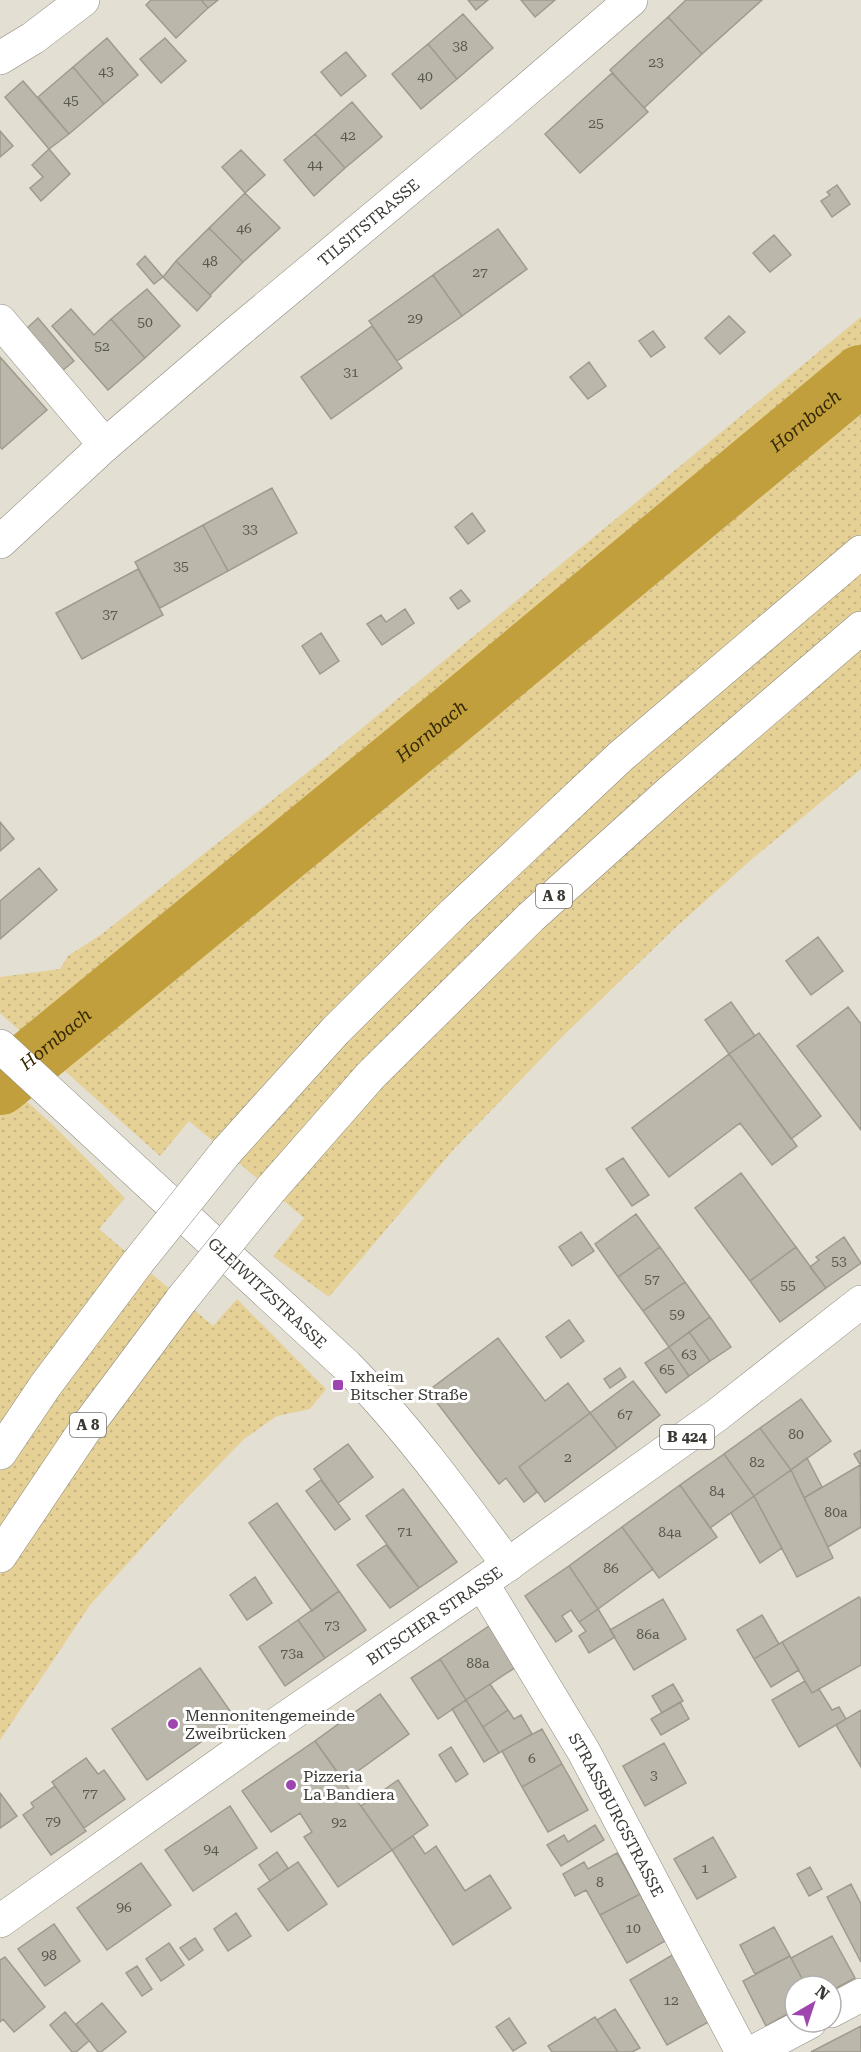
<svg xmlns="http://www.w3.org/2000/svg" width="861" height="2052" font-family="'Roboto Serif',serif">
<style>
.green{fill:url(#green-dots)}
.lines{fill:none;stroke-linecap:round;stroke-linejoin:round}
.river{stroke:#c09f3c;stroke-width:60}
.building{fill:#bcb7ab;stroke:#9f9a8e;stroke-width:1.5}
.minor-casing{stroke:#8c887c;stroke-width:34}
.major-casing{stroke:#8c887c;stroke-width:34}
.highway-casing{stroke:#8c887c;stroke-width:34}
.minor{stroke:#fff;stroke-width:33}
.major{stroke:#fff;stroke-width:33}
.highway{stroke:#fff;stroke-width:33}
.highway-bridge-casing{stroke:#8c887c;stroke-width:34;stroke-linecap:butt}
.highway-bridge{stroke:#fff;stroke-width:33}
.poi-dot{fill:#9e45b0;stroke:#fff;stroke-width:2}
.labels{text-anchor:middle;stroke-width:6;stroke-linejoin:round;paint-order:stroke}
.number-label{font-size:14px;fill:#5b5852}
.shield{fill:#fff;stroke:#767471;stroke-width:1.5}
.shield-label{font-size:15px;font-weight:bold;fill:#3b3934}
.street-label{font-size:16px;fill:#3b3934;stroke:#fff}
.poi-label{font-size:16px;fill:#3b3934;stroke:#fff;text-anchor:start}
.water-label{font-size:18px;font-style:italic;fill:#362800;stroke:#fff}
</style>
<defs>
<pattern id="green-dots" width="8" height="8" patternUnits="userSpaceOnUse" patternTransform="scale(1.5)"><rect width="8" height="8" fill="#e5d096"/><path d="M2 2h.1M6 6h.1" fill="none" stroke="#c5b382" stroke-width="1.8" stroke-linecap="round"/></pattern>
</defs>
<rect width="100%" height="100%" fill="#e3dfd2"/>
<path class="green" d="M861,317V769L752,859L675,928L564,1035L453,1150L329,1297L273,1256L304,1218L189,1121L160,1156L0,1013V977L60,969L68,956L102,934L327,757Z
M0,1077L54,1126L125,1198L99,1229L213,1326L237,1299L326,1389L310,1409L277,1416L244,1439L184,1501L90,1605L0,1740Z"/>
<g class="lines">
<path class="river" id="s1" d="M0,1085L437,727L861,375"/>
</g>
<path class="building" d="M151,0H201L208,8L176,38L146,5Z
M201,0H218L208,8Z
M468,0H488L476,10Z
M521,0H555L535,17Z
M686,0H762L702,54L668,17Z
M463,14L493,48L457,79L428,44Z
M668,17L702,54L644,108L610,70Z
M107,38L138,75L104,104L73,67Z
M165,38L186,61L161,83L140,59Z
M428,44L457,79L421,109L392,74Z
M346,52L366,76L341,96L321,72Z
M73,67L104,104L69,134L38,97Z
M612,73L648,112L580,173L545,134Z
M23,81L69,134L49,149L5,97Z
M352,102L382,137L345,168L315,134Z
M0,131L13,146L0,157Z
M315,134L345,168L314,196L284,160Z
M49,149L70,174L41,201L30,188L43,177L32,165Z
M241,150L265,175L245,193L222,167Z
M837,185L850,204L832,217L821,201L830,195L827,192Z
M245,193L280,228L243,262L209,228Z
M209,228L243,262L210,295L176,261Z
M498,229L527,269L462,316L433,275Z
M774,235L791,255L770,272L753,253Z
M145,256L163,277L154,284L137,264Z
M176,261L211,296L197,311L163,277Z
M433,275L462,316L397,361L369,321Z
M147,289L180,326L145,358L111,319Z
M71,309L94,335L111,319L145,358L108,390L52,326Z
M729,316L745,332L720,354L705,338Z
M38,318L74,361L62,371L25,330Z
M372,326L402,368L331,419L301,377Z
M653,331L665,347L651,357L639,341Z
M0,357L47,410L2,449L0,447Z
M589,362L606,386L588,399L570,377Z
M272,488L297,533L228,571L203,525Z
M472,513L485,531L468,544L455,527Z
M203,525L228,571L160,608L135,562Z
M138,569L163,615L82,659L56,613Z
M461,590L470,601L458,609L450,598Z
M405,609L414,623L382,645L367,624L381,615L386,622Z
M321,633L339,661L320,674L302,646Z
M0,822L14,839L0,851Z
M39,868L57,890L0,939V901Z
M818,937L843,971L811,995L786,961Z
M731,1002L755,1036L729,1054L705,1020Z
M848,1007L861,1024V1130L797,1046Z
M759,1033L821,1116L791,1139L729,1054Z
M729,1054L797,1146L772,1165L740,1123L669,1177L632,1128Z
M623,1158L649,1195L632,1206L606,1169Z
M741,1173L796,1247L750,1281L695,1208Z
M636,1214L660,1247L618,1277L595,1244Z
M581,1232L594,1251L572,1266L559,1247Z
M844,1237L861,1263L826,1288L810,1267L819,1260L816,1257Z
M660,1247L685,1282L643,1311L618,1277Z
M796,1247L826,1288L780,1322L750,1281Z
M685,1282L710,1317L669,1347L643,1311Z
M710,1317L731,1347L710,1361L689,1332Z
M569,1320L584,1341L561,1358L546,1337Z
M689,1332L710,1361L689,1376L669,1347Z
M498,1338L545,1401L568,1383L590,1413L519,1467L537,1492L524,1502L506,1478L499,1484L428,1391Z
M669,1347L689,1376L666,1393L645,1363Z
M620,1368L626,1377L610,1388L604,1379Z
M633,1381L660,1415L617,1448L590,1413Z
M801,1399L831,1441L791,1470L760,1428Z
M590,1413L617,1448L545,1502L519,1467Z
M760,1428L791,1470L754,1496L724,1454Z
M348,1444L373,1477L338,1503L314,1469Z
M861,1450V1466L854,1454Z
M724,1454L754,1496L710,1528L680,1485Z
M807,1458L822,1487L804,1498L791,1470Z
M860,1465L861,1527L828,1547L804,1498Z
M791,1470L833,1558L797,1577L754,1496Z
M321,1480L350,1519L335,1530L306,1491Z
M680,1485L717,1537L659,1578L622,1527Z
M403,1489L457,1562L419,1588L366,1516Z
M754,1496L782,1548L760,1563L731,1513Z
M277,1503L339,1591L312,1611L249,1523Z
M622,1527L653,1569L598,1609L569,1566Z
M386,1545L419,1588L390,1608L357,1565Z
M569,1566L598,1609L579,1622L571,1610L562,1616L572,1631L556,1642L525,1596Z
M255,1577L272,1603L247,1620L230,1595Z
M339,1591L366,1630L325,1658L298,1620Z
M859,1597L861,1600V1665L812,1693L782,1642Z
M663,1599L686,1639L634,1670L610,1630Z
M598,1609L615,1637L589,1653L579,1636L586,1631L579,1622Z
M762,1615L779,1644L754,1659L737,1630Z
M298,1620L325,1658L285,1686L259,1647Z
M489,1626L516,1667L466,1700L440,1659Z
M782,1642L799,1670L771,1687L754,1659Z
M440,1659L466,1700L438,1719L411,1678Z
M200,1668L235,1718L147,1780L112,1729Z
M805,1681L812,1693L819,1689L832,1710L839,1707L846,1719L799,1747L772,1700Z
M490,1684L508,1710L483,1727L466,1700Z
M673,1684L683,1701L662,1713L652,1696Z
M380,1694L409,1734L344,1781L315,1741Z
M466,1700L499,1753L484,1762L452,1709Z
M680,1702L689,1719L661,1735L651,1719Z
M508,1710L514,1719L521,1715L532,1734L499,1753L483,1727Z
M861,1710V1767L836,1725Z
M542,1729L562,1764L522,1787L502,1751Z
M315,1741L392,1850L338,1887L304,1837L312,1832L300,1813L271,1832L242,1791Z
M664,1743L686,1783L645,1806L623,1766Z
M451,1747L468,1774L456,1782L439,1755Z
M86,1758L98,1774L104,1770L125,1799L84,1828L52,1782Z
M562,1764L588,1810L548,1832L522,1787Z
M398,1780L428,1825L392,1850L361,1806Z
M55,1786L86,1831L51,1855L23,1815L34,1807L31,1803Z
M0,1793L17,1816L0,1828Z
M230,1806L257,1848L193,1891L165,1850Z
M595,1825L604,1840L561,1866L547,1845L564,1835L568,1842Z
M413,1836L425,1854L436,1846L465,1891L490,1875L511,1908L453,1945L392,1850Z
M713,1837L736,1877L697,1899L674,1859Z
M277,1852L288,1868L270,1881L259,1865Z
M617,1853L640,1894L600,1915L586,1890L575,1896L563,1874L584,1862L588,1869Z
M298,1862L327,1904L288,1931L258,1889Z
M141,1863L171,1905L107,1950L77,1908Z
M810,1867L822,1889L809,1896L797,1874Z
M851,1884L861,1904V1962L827,1897Z
M640,1894L665,1941L627,1963L600,1915Z
M236,1913L251,1936L228,1951L214,1929Z
M54,1924L80,1961L45,1986L18,1949Z
M774,1927L790,1956L755,1974L740,1945Z
M832,1936L855,1978L831,1991V1986H806L791,1958Z
M195,1938L203,1950L189,1960L180,1948Z
M169,1943L184,1965L161,1981L146,1959Z
M674,1954L712,2020L667,2045L630,1980Z
M790,1956L806,1986H795V2010L766,2026L743,1981Z
M5,1957L45,2007L14,2032L3,2019L0,2022V1960Z
M137,1966L152,1989L142,1996L126,1973Z
M102,2003L126,2032L101,2052H98L76,2024Z
M615,2009L640,2048L632,2052H618L597,2020Z
M65,2012L89,2041L76,2052H72L50,2025Z
M595,2017L618,2052H552L548,2046Z
M509,2018L526,2043L513,2051L496,2027Z
M861,2026V2052H811Z"/>
<g class="lines">
<defs>
<g id="minor">
<path d="M0,58L33,38L83,0"/>
<path d="M0,321L105,445"/>
<path id="s2" d="M0,542L105,445L237,332L496,116L631,0"/>
<path id="s3" d="M0,1046L347,1366C407,1427 457,1496 508,1565"/>
<path id="s4" d="M482,1583L584,1752L742,2052"/>
<path d="M831,2011L861,1995"/>
<path d="M753,2052L810,2022"/>
</g>
<g id="major">
<path id="s5" d="M0,1921L271,1728L482,1583L717,1415L861,1302"/>
</g>
<path id="highway" d="M226,1152L336,1030L454,913L621,756L861,552
M271,1189L371,1075L531,917L671,791L861,628
M0,1453L45,1386L138,1262
M0,1556L88,1425L182,1299"/>
</defs>
<use href="#minor" class="minor-casing"/>
<use href="#major" class="major-casing"/>
<use href="#highway" class="highway-casing"/>
<use href="#minor" class="minor"/>
<use href="#major" class="major"/>
<use href="#highway" class="highway"/>
<defs>
<path id="highway-bridge" d="M138,1262L226,1152
M182,1299L271,1189"/>
</defs>
<use href="#highway-bridge" class="highway-bridge-casing"/>
<use href="#highway-bridge" class="highway-bridge"/>
</g>
<g class="poi-dot">
<rect x="332" y="1379" width="12" height="12" rx="3"/>
<circle cx="173" cy="1724" r="6"/>
<circle cx="291" cy="1785" r="6"/>
</g>
<g class="labels">
<g class="number-label">
<text x="460" y="51">38</text>
<text x="656" y="67">23</text>
<text x="106" y="76">43</text>
<text x="425" y="81">40</text>
<text x="71" y="105">45</text>
<text x="596" y="128">25</text>
<text x="348" y="140">42</text>
<text x="315" y="169">44</text>
<text x="244" y="233">46</text>
<text x="210" y="266">48</text>
<text x="480" y="277">27</text>
<text x="415" y="323">29</text>
<text x="145" y="327">50</text>
<text x="102" y="351">52</text>
<text x="351" y="377">31</text>
<text x="250" y="534">33</text>
<text x="181" y="571">35</text>
<text x="110" y="619">37</text>
<text x="839" y="1266">53</text>
<text x="652" y="1284">57</text>
<text x="788" y="1290">55</text>
<text x="677" y="1319">59</text>
<text x="689" y="1359">63</text>
<text x="667" y="1374">65</text>
<text x="625" y="1419">67</text>
<text x="796" y="1439">80</text>
<text x="568" y="1462">2</text>
<text x="757" y="1467">82</text>
<text x="717" y="1496">84</text>
<text x="836" y="1517">80a</text>
<text x="405" y="1536">71</text>
<text x="670" y="1537">84a</text>
<text x="611" y="1573">86</text>
<text x="332" y="1630">73</text>
<text x="648" y="1639">86a</text>
<text x="292" y="1658">73a</text>
<text x="478" y="1668">88a</text>
<text x="532" y="1763">6</text>
<text x="654" y="1780">3</text>
<text x="90" y="1798">77</text>
<text x="53" y="1826">79</text>
<text x="339" y="1827">92</text>
<text x="211" y="1854">94</text>
<text x="705" y="1873">1</text>
<text x="600" y="1887">8</text>
<text x="124" y="1912">96</text>
<text x="633" y="1933">10</text>
<text x="49" y="1960">98</text>
<text x="671" y="2005">12</text>
</g>
<g class="shield">
<rect x="536" y="884" width="36" height="24" rx="4.5"/>
<rect x="70" y="1413" width="36" height="24" rx="4.5"/>
<rect x="660" y="1425" width="54" height="24" rx="4.5"/>
</g>
<g class="shield-label">
<text x="554" y="901">A 8</text>
<text x="88" y="1430">A 8</text>
<text x="687" y="1442">B 424</text>
</g>
<g class="street-label">
<text dy="6" stroke="none"><textPath href="#s2" startOffset="488">TILSITSTRASSE</textPath></text>
<text dy="6" stroke="none"><textPath href="#s3" startOffset="364">GLEIWITZSTRASSE</textPath></text>
<text dy="6" stroke="none"><textPath href="#s5" startOffset="531">BITSCHER STRASSE</textPath></text>
<text dy="6" stroke="none"><textPath href="#s4" startOffset="268">STRASSBURGSTRASSE</textPath></text>
</g>
<g class="poi-label">
<text x="350" y="1382">Ixheim<tspan x="350" dy="18">Bitscher Straße</tspan></text>
<text x="185" y="1721">Mennonitengemeinde<tspan x="185" dy="18">Zweibrücken</tspan></text>
<text x="303" y="1782">Pizzeria<tspan x="303" dy="18">La Bandiera</tspan></text>
</g>
<g class="water-label">
<text dy="6" stroke="none"><textPath href="#s1" startOffset="1044">Hornbach</textPath></text>
<text dy="6" stroke="none"><textPath href="#s1" startOffset="558">Hornbach</textPath></text>
<text dy="6" stroke="none"><textPath href="#s1" startOffset="72">Hornbach</textPath></text>
</g>
</g>
<g transform="translate(813 2004) rotate(39)"><circle r="28" fill="#ffffff" stroke="#b1b0ae" stroke-width="1.5"/>
<path d="M0-4.5L10 22L0 15L-10 22Z" fill="#9e45b0"/>
<text y="-9" font-size="16" font-weight="bold" text-anchor="middle" fill="#3b3934">N</text>
</g>
</svg>
